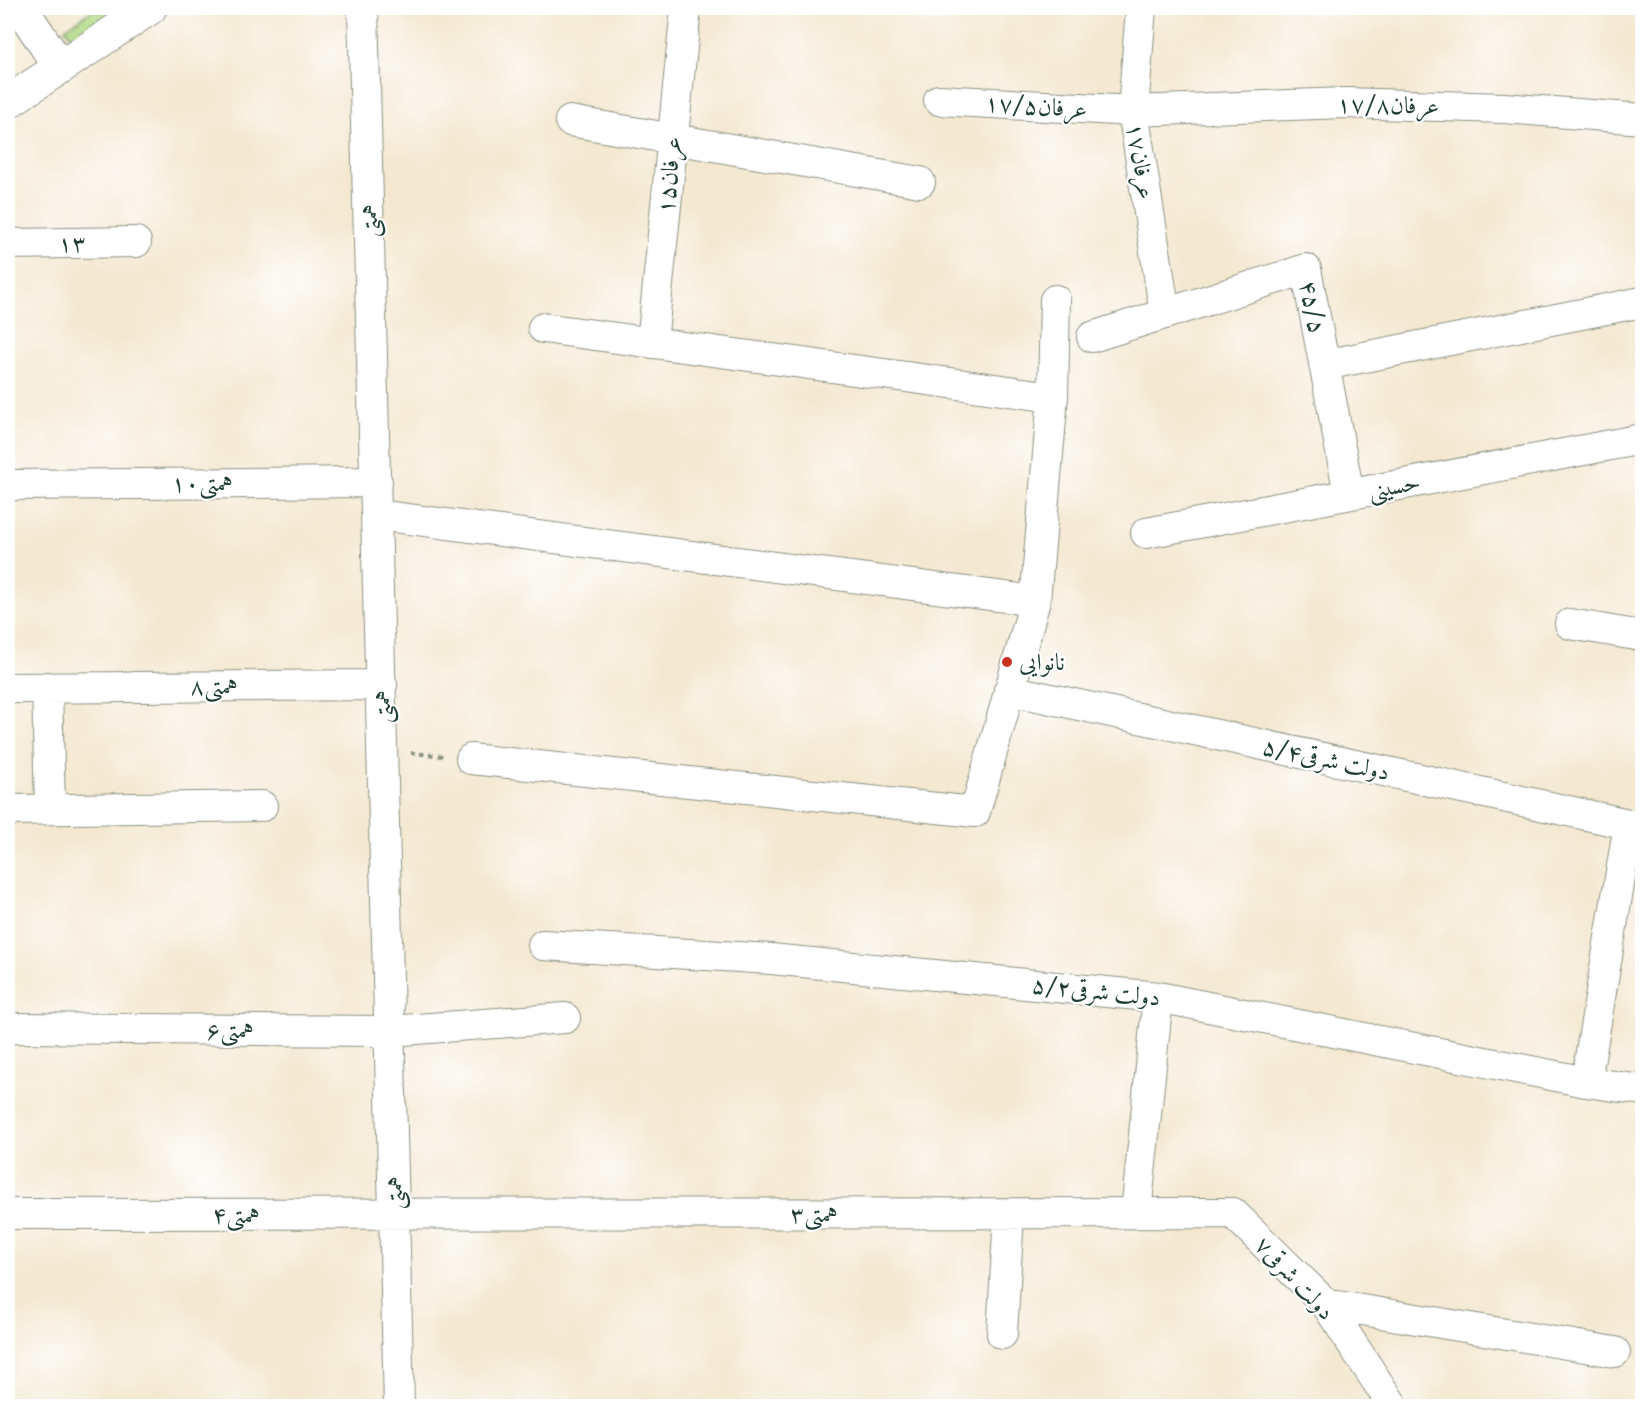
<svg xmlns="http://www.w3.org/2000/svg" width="1650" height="1414" font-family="'Gentium Book Plus',Amiri,serif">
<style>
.green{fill:#b1d983;stroke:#688b5c;stroke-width:1.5}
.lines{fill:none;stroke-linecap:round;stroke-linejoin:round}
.minor-casing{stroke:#8a9282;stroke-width:32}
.tertiary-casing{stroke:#8a9282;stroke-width:35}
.path{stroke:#8a9282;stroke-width:4;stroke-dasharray:4.5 4.5;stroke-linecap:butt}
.minor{stroke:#fff;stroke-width:30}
.tertiary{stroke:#fff;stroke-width:33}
.poi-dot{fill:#c8321e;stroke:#fff;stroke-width:2}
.labels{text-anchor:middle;stroke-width:4.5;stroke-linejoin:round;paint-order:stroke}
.street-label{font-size:24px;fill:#1f3d34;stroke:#fff}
.poi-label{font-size:24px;fill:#1f3d34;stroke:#fff;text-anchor:start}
</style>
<rect width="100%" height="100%" fill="#fff"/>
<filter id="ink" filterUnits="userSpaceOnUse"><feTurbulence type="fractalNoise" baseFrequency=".0167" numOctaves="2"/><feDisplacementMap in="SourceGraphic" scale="12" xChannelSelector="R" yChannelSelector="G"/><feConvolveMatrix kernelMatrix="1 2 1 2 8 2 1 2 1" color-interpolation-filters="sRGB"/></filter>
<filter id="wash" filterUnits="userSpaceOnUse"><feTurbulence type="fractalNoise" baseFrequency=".008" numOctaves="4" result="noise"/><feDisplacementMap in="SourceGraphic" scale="24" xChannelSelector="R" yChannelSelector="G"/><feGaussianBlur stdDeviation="1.35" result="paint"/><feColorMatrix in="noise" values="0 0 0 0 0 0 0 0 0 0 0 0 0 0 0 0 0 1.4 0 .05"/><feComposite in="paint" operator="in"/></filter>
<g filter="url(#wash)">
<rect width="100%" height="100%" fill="#f4e8d1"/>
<path class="green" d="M96,8H119L73,40L65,28Z"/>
</g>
<g filter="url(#ink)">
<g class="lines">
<defs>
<path id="minor" d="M363,8L399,1406
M1141,8L1133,111L1165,314
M939,100L1133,111L1345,103L1504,108L1642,119
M570,121L920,182
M8,244L136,242
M543,328L1053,397
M1092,337L1306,269L1349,494
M652,343L686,8
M1324,365L1642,302
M8,485L377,482
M378,515L1035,601
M1146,533L1642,439
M1570,624L1642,636
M47,687L50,809
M8,688L382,685
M1009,690L1642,827
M471,759L975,812L1035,601L1053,397L1055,300
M8,810L262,806
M543,945L771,959L1158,997L1586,1082L1642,1090
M8,1028L390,1031L565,1018
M1586,1082L1629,824
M1136,1213L1158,997
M8,1214L1233,1213L1326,1304L1393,1406
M1326,1304L1615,1352
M1002,1334L1009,1214"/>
<path id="tertiary" d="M21,8L60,67
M8,102L150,8"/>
</defs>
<use href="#minor" class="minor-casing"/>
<use href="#tertiary" class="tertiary-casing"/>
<path class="path" d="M411,753L443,756"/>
<use href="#minor" class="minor"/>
<use href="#tertiary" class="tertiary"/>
</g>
</g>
<circle class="poi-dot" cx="1007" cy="662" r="6"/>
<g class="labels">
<g class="street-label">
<text transform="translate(1388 105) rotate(1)" y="8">۱۷/۸عرفان</text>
<text transform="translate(1036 106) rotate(4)" y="8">۱۷/۵عرفان</text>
<text transform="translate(1141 161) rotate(81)" y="8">۱۷عرفان</text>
<text transform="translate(669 175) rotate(-84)" y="8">۱۵عرفان</text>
<text transform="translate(369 221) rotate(-92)" y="8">همتی</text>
<text transform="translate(72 243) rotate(-1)" y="8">۱۳</text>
<text transform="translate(1313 307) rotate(79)" y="8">۴۵/۵</text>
<text x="202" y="491">۱۰همتی</text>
<text transform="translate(1394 486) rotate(-11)" y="8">حسینی</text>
<text x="214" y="694">همتی۸</text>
<text transform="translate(382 707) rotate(-92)" y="8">همتی</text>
<text transform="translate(1326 759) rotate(12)" y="8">۵/۴دولت شرقی</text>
<text transform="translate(1096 991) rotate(6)" y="8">۵/۲دولت شرقی</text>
<text x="230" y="1038">۶همتی</text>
<text transform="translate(394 1193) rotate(-91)" y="8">همتی</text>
<text x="814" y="1222">۳همتی</text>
<text x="236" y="1223">۴همتی</text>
<text transform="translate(1295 1278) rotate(47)" y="8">۷دولت شرقی</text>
</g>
<g class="poi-label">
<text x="1019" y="670">نانوایی</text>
</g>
</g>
<rect width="1650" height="1414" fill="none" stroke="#fff" stroke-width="30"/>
</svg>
